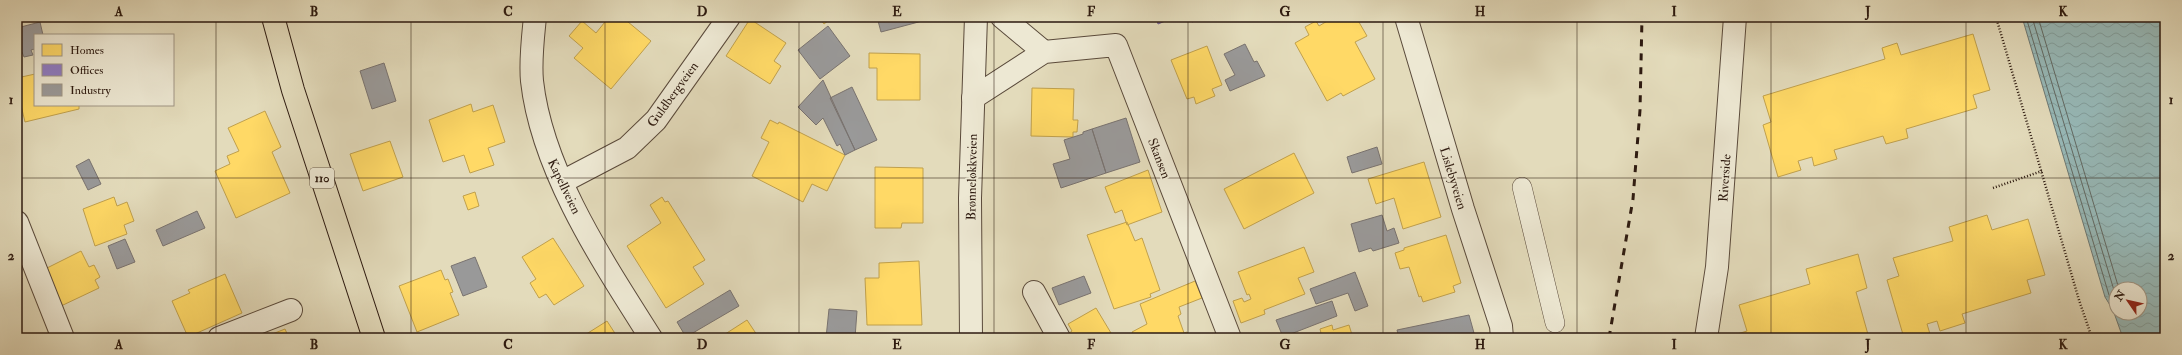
<svg xmlns="http://www.w3.org/2000/svg" width="2182" height="355" font-family="'IM FELL Double Pica',serif">
<style>
.water{fill:url(#water-waves);stroke:#6d7975;fill-rule:evenodd}
.homes{fill:#ffd966;stroke:#c0a04c}
.offices{fill:#8e7cc3;stroke:#715f8d}
.industry{fill:#999;stroke:#797370}
.lines{fill:none;stroke-linecap:round;stroke-linejoin:round}
.shore{stroke:#626a64;stroke-width:1}
.service-casing{stroke:#5a4a3b;stroke-width:20}
.minor-casing{stroke:#5a4a3b;stroke-width:24}
.tertiary-casing{stroke:#5a4a3b;stroke-width:24}
.trunk-casing{stroke:#2d1a10;stroke-width:24}
.path{stroke:#2d1a10;stroke-width:2.5;stroke-dasharray:1 2;stroke-linecap:butt}
.service{stroke:#ede8d3;stroke-width:19}
.minor{stroke:#ede8d3;stroke-width:22}
.tertiary{stroke:#ede8d3;stroke-width:22}
.trunk{stroke:#e3dbbb;stroke-width:22}
.rail{stroke:#2d1a10;stroke-width:3;stroke-dasharray:7 7;stroke-linecap:butt}
.grid{fill:none;stroke:#2d1a10;stroke-width:1;stroke-opacity:0.55}
.labels{text-anchor:middle;stroke-width:4;stroke-linejoin:round;paint-order:stroke}
.shield{fill:#ede8d3;stroke:#67584a;stroke-width:1}
.shield-label{font-size:12px;font-weight:bold;fill:#2d1a10}
.street-label{font-size:13px;fill:#2d1a10;stroke:#ede8d3}
.neatline{fill:none;stroke:#2d1a10;stroke-width:1.5}
.grid-label{font-size:13px;text-anchor:middle;font-weight:bold;fill:#2d1a10}
</style>
<defs>
<pattern id="water-waves" width="16" height="10" patternUnits="userSpaceOnUse"><rect width="16" height="10" fill="#97b9b8"/><path d="M0 5q4-4 8 0t8 0" fill="none" stroke="#829e9d"/></pattern>
</defs>
<rect width="100%" height="100%" fill="#e3dbbb"/>
<filter id="stains"><feTurbulence type="fractalNoise" baseFrequency=".005" numOctaves="4"/><feColorMatrix values="0 0 0 0 .2 0 0 0 0 .09 0 0 0 0 .02 0 0 0 .5 -.17"/></filter>
<radialGradient id="worn" r=".72"><stop offset=".6" stop-color="#630" stop-opacity="0"/><stop offset="1" stop-color="#630" stop-opacity=".3"/></radialGradient>
<path class="water" d="M2022,17H2165V338H2123L2113,310L2105,297ZM2116,289H2140V313H2116Z"/>
<path class="homes" d="M609,17H622L651,41L611,89L574,58L583,48L569,36L582,21L596,33Z
M819,17H833L824,24Z
M1334,17H1356L1367,36L1355,42L1375,79L1343,96L1341,93L1327,101L1295,43L1309,35L1305,27L1316,21L1319,26Z
M750,19L786,43L774,61L781,66L770,84L726,56Z
M1973,34L1990,90L1973,95L1977,108L1906,129L1908,138L1886,144L1883,136L1834,150L1837,159L1814,166L1812,157L1798,161L1801,170L1778,177L1763,125L1771,122L1763,96L1885,59L1882,48L1897,43L1901,55Z
M1207,46L1222,85L1212,89L1215,96L1196,104L1194,97L1187,99L1171,60Z
M869,53L920,54V100H877V68H869Z
M35,74V105H79V109L25,122L17,88V78Z
M1032,88L1074,89L1073,120H1078L1077,132H1073V137L1031,136Z
M471,104L473,112L493,105L505,142L488,148L494,165L470,173L464,155L443,162L429,120Z
M265,111L281,147L272,152L290,193L236,218L215,171L230,164L227,156L239,151L228,128Z
M770,120L778,124L779,122L845,155L827,191L812,184L803,202L752,176L769,142L761,138Z
M390,141L403,177L363,191L350,154Z
M1294,153L1314,193L1244,229L1224,189Z
M1424,162L1441,217L1403,229L1394,198L1376,204L1368,179Z
M875,167L923,168V223H902L901,228H875Z
M1148,170L1162,212L1127,225L1122,210L1115,213L1105,187Z
M475,192L479,206L468,210L463,196Z
M114,197L117,206L127,202L134,221L124,225L127,234L95,246L83,209Z
M662,197L665,202L668,201L705,260L693,267L704,284L666,308L627,246L661,223L650,205Z
M1987,215L1992,230L2028,219L2045,275L2027,280L2031,293L1962,314L1965,323L1940,331L1937,321L1927,324L1930,334L1915,338H1904L1887,280L1899,276L1893,258L1953,241L1949,227Z
M1127,222L1135,241L1142,238L1160,290L1150,294L1151,297L1114,309L1087,235Z
M1446,235L1461,283L1453,286L1455,292L1423,302L1421,296L1419,297L1409,267L1400,269L1395,253L1404,250V248Z
M553,238L584,286L554,305L546,294L539,298L530,283L536,279L522,257Z
M1304,247L1314,272L1298,278L1305,294L1264,310L1265,314L1241,323L1233,301L1242,298L1244,302L1251,299L1249,294L1247,295L1238,272Z
M81,251L89,267L94,265L100,277L95,280L99,288L61,306L43,270Z
M1858,254L1867,288L1856,292L1869,338H1735L1734,335L1747,331L1739,305L1810,284L1806,269Z
M919,261L922,325H867L865,278H879V263Z
M441,270L445,280L448,279L453,292L450,293L459,315L417,332L399,286Z
M225,274L242,313L188,337L172,301L190,293L188,290Z
M1195,281L1202,298L1179,307L1181,314L1178,316L1184,333L1187,332L1189,337L1136,338L1132,332L1147,324L1140,304Z
M1096,308L1114,338H1070L1068,334L1072,331L1068,324Z
M747,320L757,335L752,338H719Z
M607,321L618,338H580Z
M1332,325L1333,330L1349,325L1353,338H1303L1321,333L1320,329Z
M285,329L289,338H262Z"/>
<path class="offices" d="M1156,17H1175L1158,24Z
M1190,17H1205L1192,22Z"/>
<path class="industry" d="M877,17H926V20L881,32Z
M40,22L43,35H35V49L31,50L33,55L24,57L22,52L17,54V28Z
M828,26L850,56L820,79L798,50Z
M1245,44L1254,62L1257,61L1265,76L1230,91L1225,80L1235,75L1224,54Z
M384,63L396,101L372,109L360,71Z
M823,80L855,150L845,155L840,144L837,146L823,118L816,125L798,107Z
M852,87L877,140L855,150L830,98Z
M1126,118L1140,162L1106,173L1092,129Z
M1092,129L1106,173L1061,188L1053,164L1070,159L1064,140L1083,134V132Z
M1377,147L1382,164L1352,173L1347,157Z
M89,159L101,184L88,190L76,166Z
M197,211L205,228L163,246L156,230Z
M1382,215L1387,231L1394,228L1399,243L1373,251L1371,248L1359,252L1351,224Z
M125,239L135,262L117,269L108,246Z
M475,257L487,287L463,296L451,266Z
M1355,272L1368,306L1355,311L1348,293L1316,304L1310,289Z
M1084,276L1091,293L1059,305L1052,288Z
M17,277L22,278L17,303Z
M730,290L739,306L686,337L677,322Z
M1332,301L1337,316L1283,337L1276,320Z
M829,309L857,311L855,338H826Z
M1469,315L1474,333L1451,338H1399L1397,330Z"/>
<g class="lines">
<path class="shore" d="M2026,17L2109,295L2116,307
M2032,17L2116,297
M2038,17L2119,289"/>
<defs>
<path id="service" d="M1522,187L1555,323"/>
<path id="minor" d="M535,17C533,37 530,60 532,81C542,171 603,262 651,338
M1002,17L1044,52
M1406,17L1463,209L1501,326L1502,338
M973,98L1044,52L1116,45L1230,338
M562,182L627,148L656,120L729,17
M17,222L63,338
M1034,292L1059,338
M219,338L291,310
M1706,338L1717,267L1735,17"/>
<path id="tertiary" d="M971,338L970,198L976,17"/>
<path id="trunk" d="M273,17L293,90L374,338"/>
</defs>
<use href="#service" class="service-casing"/>
<use href="#minor" class="minor-casing"/>
<use href="#tertiary" class="tertiary-casing"/>
<use href="#trunk" class="trunk-casing"/>
<path class="path" d="M1996,17L2079,300L2092,338
M1993,188L2042,171"/>
<use href="#service" class="service"/>
<use href="#minor" class="minor"/>
<use href="#tertiary" class="tertiary"/>
<use href="#trunk" class="trunk"/>
<path class="rail" d="M1609,338L1633,199L1640,110L1642,17"/>
</g>
<path class="grid" d="M216,17V338M411,17V338M605,17V338M799,17V338M994,17V338M1188,17V338M1383,17V338M1577,17V338M1771,17V338M1966,17V338M17,178H2165"/>
<g class="labels">
<rect class="shield" x="310" y="168" width="24" height="20" rx="3"/>
<g class="shield-label">
<text x="322" y="182">110</text>
</g>
<g class="street-label">
<text transform="translate(672 94) rotate(-54)" y="5">Guldbergveien</text>
<text transform="translate(1160 158) rotate(69)" y="5">Skansen</text>
<text transform="translate(971 177) rotate(-89)" y="5">Brønneløkkveien</text>
<text transform="translate(1454 178) rotate(73)" y="5">Lislebyveien</text>
<text transform="translate(1724 178) rotate(-86)" y="5">Riverside</text>
<text transform="translate(565 186) rotate(64)" y="5">Kapellveien</text>
</g>
</g>
<rect width="2182" height="355" fill="none" stroke="#e3dbbb" stroke-width="44"/>
<rect x="34" y="34" width="140" height="72" fill="#ede8d3" stroke="#a09685"/>
<rect x="42" y="44" width="20" height="12" fill="#ffd966" stroke="#a09685"/>
<text x="70" y="54" font-size="12" fill="#2d1a10">Homes</text>
<rect x="42" y="64" width="20" height="12" fill="#8e7cc3" stroke="#a09685"/>
<text x="70" y="74" font-size="12" fill="#2d1a10">Offices</text>
<rect x="42" y="84" width="20" height="12" fill="#999999" stroke="#a09685"/>
<text x="70" y="94" font-size="12" fill="#2d1a10">Industry</text>
<g transform="translate(2128 301) rotate(304)"><circle r="19" fill="#ede8d3" stroke="#a09685"/>
<path d="M0-3L7 15L0 10L-7 15Z" fill="#8f2418"/>
<text y="-6" font-size="11" font-weight="bold" text-anchor="middle" fill="#2d1a10">N</text>
</g>
<rect x="22" y="22" width="2138" height="311" class="neatline"/>
<g class="grid-label">
<text x="119" y="16">A</text>
<text x="314" y="16">B</text>
<text x="508" y="16">C</text>
<text x="702" y="16">D</text>
<text x="897" y="16">E</text>
<text x="1091" y="16">F</text>
<text x="1285" y="16">G</text>
<text x="1480" y="16">H</text>
<text x="1674" y="16">I</text>
<text x="1868" y="16">J</text>
<text x="2063" y="16">K</text>
<text x="11" y="104">1</text>
<text x="2171" y="104">1</text>
<text x="11" y="260">2</text>
<text x="2171" y="260">2</text>
<text x="119" y="349">A</text>
<text x="314" y="349">B</text>
<text x="508" y="349">C</text>
<text x="702" y="349">D</text>
<text x="897" y="349">E</text>
<text x="1091" y="349">F</text>
<text x="1285" y="349">G</text>
<text x="1480" y="349">H</text>
<text x="1674" y="349">I</text>
<text x="1868" y="349">J</text>
<text x="2063" y="349">K</text>
</g>
<rect width="100%" height="100%" filter="url(#stains)"/>
<rect width="100%" height="100%" fill="url(#worn)"/>
</svg>
